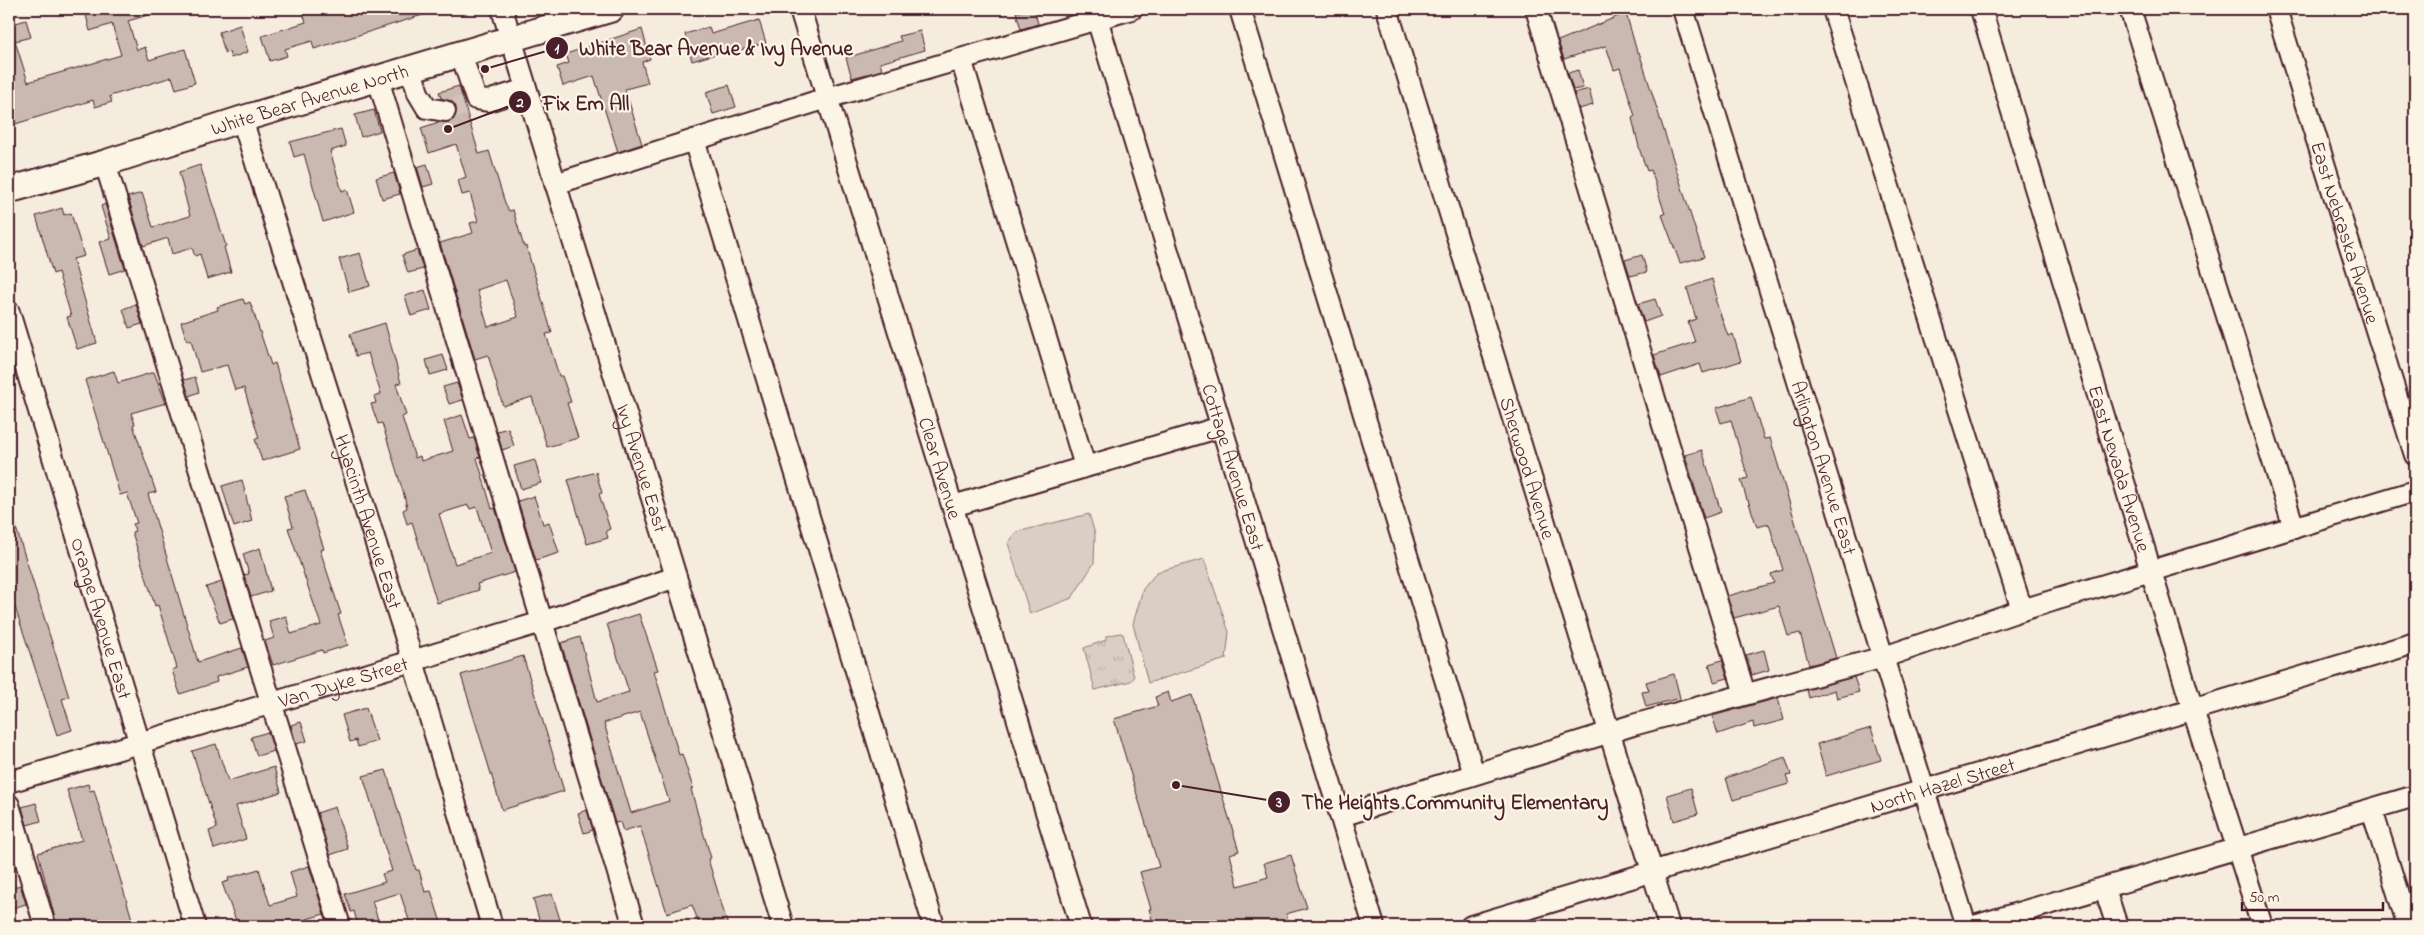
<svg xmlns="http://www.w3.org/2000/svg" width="2424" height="935" font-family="'Indie Flower',sans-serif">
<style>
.park{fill:url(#park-tufts);stroke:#927678}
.pitch{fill:#dbcec4;stroke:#927678}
.building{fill:#cab9b1;stroke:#4a1f2b;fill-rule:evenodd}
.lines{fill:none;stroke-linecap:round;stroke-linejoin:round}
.minor-tunnel{stroke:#d3c3ba;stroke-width:20;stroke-dasharray:20 10;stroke-linecap:butt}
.minor-casing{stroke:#4a1f2b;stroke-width:24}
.major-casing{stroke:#4a1f2b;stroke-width:29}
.minor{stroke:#fcf5e5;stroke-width:20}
.major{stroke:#fcf5e5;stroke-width:25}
.labels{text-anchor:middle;stroke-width:4.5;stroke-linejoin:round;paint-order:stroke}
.street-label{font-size:20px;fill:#4a1f2b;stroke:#fcf5e5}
.leader{fill:none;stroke:#4a1f2b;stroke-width:2}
.callout-dot{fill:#4a1f2b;stroke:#fcf5e5;stroke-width:2}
.mark-label{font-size:15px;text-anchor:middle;font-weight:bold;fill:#fff}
.callout-label{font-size:21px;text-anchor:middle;font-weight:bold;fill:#4a1f2b;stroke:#fcf5e5;stroke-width:4.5;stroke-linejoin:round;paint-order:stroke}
</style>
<defs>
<pattern id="park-tufts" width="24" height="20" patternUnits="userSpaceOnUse" patternTransform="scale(1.25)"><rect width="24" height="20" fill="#dbcec4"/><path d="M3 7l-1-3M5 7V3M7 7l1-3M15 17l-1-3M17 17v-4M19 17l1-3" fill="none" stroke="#bdb0a9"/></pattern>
</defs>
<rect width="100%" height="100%" fill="#f5ecde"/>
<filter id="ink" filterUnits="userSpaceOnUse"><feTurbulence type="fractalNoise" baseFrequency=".02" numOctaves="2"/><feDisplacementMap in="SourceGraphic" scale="10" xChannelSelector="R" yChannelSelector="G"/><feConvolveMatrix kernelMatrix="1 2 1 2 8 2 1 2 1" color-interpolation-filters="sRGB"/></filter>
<g filter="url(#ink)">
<path class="park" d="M1120,633L1123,634L1134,677L1131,681L1095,690L1084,648L1106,640V636Z"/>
<path class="pitch" d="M1089,514L1095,534L1094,563L1072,598L1030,614L1008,543L1017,532Z
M1204,559L1229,632L1226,659L1148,683L1133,624L1143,589L1157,572Z"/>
<path class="building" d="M107,9H157L158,12L128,21L137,50L145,47L149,60L185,49L195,83L176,89L172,77L110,96L112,102L95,107L93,100L9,126V25L26,20L31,37L15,41L28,82L121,55L112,24L90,31L86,15Z
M316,9H432V12L314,49L312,41L285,49L287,56L270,61L262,36L306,22L303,13Z
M1034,9L1038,24L1021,29L1016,12Z
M1626,13L1637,52H1639L1704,257L1680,263L1662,215L1665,214L1651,170L1647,171L1640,151L1632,118L1635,116L1620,68L1614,70L1606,46L1564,59L1558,41Z
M759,20L766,43L740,50L739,47L692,61L685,34L709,27L711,34Z
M240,25L248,52L231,58L229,52L225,53L219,32Z
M642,29L650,59L642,62L648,83L625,89L642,144L618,152L594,76L563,86L557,67L569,63L566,54Z
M920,31L925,50L880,63L882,70L852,78L846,58L901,41L899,36Z
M1578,70L1583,88L1573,90L1568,73Z
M729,85L736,107L713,114L706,92Z
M459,86L479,154L489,151L505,203L509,211L513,210L524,247L526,246L552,333L546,334L559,376H562L571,402L567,403L578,438L547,447L532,397L503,406L488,355L475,359L440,243L473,233L470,223L478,221L470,193L462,195L458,180L466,177L456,144L429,153L421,128L439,122H449L454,119L457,113L456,106L452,102L441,98L439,92ZM506,280L518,317L488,327L477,290Z
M1589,89L1593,105L1579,109L1574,93Z
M374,110L380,131L361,137L355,115Z
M341,129L346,146L330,151L342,191L347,189L354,212L323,222L304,154L294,157L290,142Z
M427,164L433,184L423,187L417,167Z
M200,165L226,246L224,247L231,272L207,279L200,254L195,256L192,248L172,254L168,238L143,246L128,197L142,193L153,227L190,216L179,172Z
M394,173L400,194L382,199L376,178Z
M105,204L125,269L109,274L99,242L111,239L101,206Z
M62,208L64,215L71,213L84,256L73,259L97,343L77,349L67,317L71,316L58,272L53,274L36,216Z
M417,250L423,269L408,273L402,255Z
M360,253L370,286L349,292L339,259Z
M1642,255L1647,272L1630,276L1625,260Z
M1712,279L1717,298L1715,299L1728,336L1733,334L1741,361L1703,373L1700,364L1661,377L1654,355L1695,342L1688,322L1696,319L1687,288Z
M425,290L431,310L411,316L405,296Z
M243,299L245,304L250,302L271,365L275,363L300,449L262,461L255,439L259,438L244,388L235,390L227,365L200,372L191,340L187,341L181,322L218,310L217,307Z
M1655,299L1661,316L1644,322L1638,304Z
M136,304L142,324L129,328L123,309Z
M385,323L401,383L396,384L406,415L402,417L415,458L420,456L421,461L453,451L444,421L462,415L470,439L474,438L480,457L477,458L492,509L495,508L515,572L477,584L479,590L437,603L412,522L407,524L403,510L407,508L404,495L382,423L378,424L371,404L376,403L374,396L381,394L368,353L356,356L350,334ZM468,505L470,509L477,507L491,553L455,564L439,514Z
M443,355L448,370L430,375L426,360Z
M114,371L118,383L154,372L166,403L131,413L135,424L133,425L156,492L148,494L198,662L242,648L248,667L216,677L217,682L180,694L172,670L177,668L158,605L155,606L132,532L135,531L133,524L137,523L127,493L120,495L85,380Z
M195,377L199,392L189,396L184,380Z
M457,383L463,400L449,404L443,387Z
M1751,397L1764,439L1770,438L1836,658L1809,665L1800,633L1788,636L1779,606L1734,618L1727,596L1774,583L1771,574L1783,570L1769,524L1757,527L1748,500H1747L1741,480L1748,478L1731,420L1721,423L1716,408Z
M508,428L514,446L502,450L497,431Z
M1702,450L1721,512L1704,518L1685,455Z
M535,460L541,483L521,489L514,466Z
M596,472L602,493L599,494L610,529L606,531L608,538L587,544L568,480Z
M242,480L252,521L234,527L222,486Z
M305,490L324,549L320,550L341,614L338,615L348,645L323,653L322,650L273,665L265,641L274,638L269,621L286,616L291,634L321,625L288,528L293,527L284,496Z
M534,496L543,524L549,522L559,553L536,560L518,501Z
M12,515L69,697L62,699L72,730L57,735L9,589V516Z
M260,548L271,591L251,597L244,575L249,574L243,554Z
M222,582L233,619L220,623L206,587Z
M639,614L658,670L654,671L679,755L682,754L693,788L691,789L698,815L711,858L708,859L728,926H700L692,905L667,913L640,826L623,831L620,822L615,823L561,643L580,637L597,702L629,692L607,624ZM640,712L669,801L631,813L604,723Z
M1764,650L1769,670L1752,675L1746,655Z
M523,656L564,791L502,810L461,675Z
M1722,660L1728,678L1714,682L1709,664Z
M1674,674L1680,698L1646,707L1642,692L1649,691L1646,682Z
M1854,677L1859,692L1837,698L1835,690L1809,698L1807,690Z
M1168,692L1171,702L1192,695L1239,851L1230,854L1238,886L1268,877L1264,863L1291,855L1307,908L1286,914L1290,926H1154L1149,909H1151L1140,872L1159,867L1114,719L1158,706L1155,697Z
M1778,698L1784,720L1754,728L1753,722L1718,734L1712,716Z
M366,708L377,741L358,747L356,740L350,742L342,715Z
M301,722L307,741L296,744L291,725Z
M1871,728L1881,760L1826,776L1817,744Z
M268,732L274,751L257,756L251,737Z
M216,744L228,781L274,767L281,792L236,806L246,839L214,849L209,831L217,828L192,751Z
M1785,757L1791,775L1786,776L1789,784L1733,800L1726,778Z
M386,770L416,870H419L425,892L431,891L442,926H411L400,893L372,901L380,926H358L354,911L351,912L345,894L385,882L382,874L392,871L363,776Z
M88,784L90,791L94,790L134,926H57L38,853L82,840L67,790Z
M1691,788L1698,814L1674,821L1667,795Z
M36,803L41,821L27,825L22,807Z
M335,807L348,849L330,855L317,813Z
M587,810L593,830L584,833L578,813Z
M309,866L324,914L283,926H238L222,883L229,881L228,878L259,869L270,905L297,897L290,872Z
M20,885L26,904L13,908L9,889Z
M552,894L562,926H541L533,899Z"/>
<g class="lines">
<path class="minor-tunnel" d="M445,111L465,105"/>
<defs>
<g id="minor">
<path id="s1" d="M502,9L783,926"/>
<path id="s2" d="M800,9L1081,926"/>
<path id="s3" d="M1094,9L1374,926"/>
<path d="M1240,9L1474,774"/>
<path id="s4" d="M1387,9L1669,926"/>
<path d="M1536,9L1745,694"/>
<path id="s5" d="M1683,9L1966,926"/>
<path d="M1833,9L2022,610"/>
<path id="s6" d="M1981,9L2193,710L2262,926"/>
<path d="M2130,9L2294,528"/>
<path id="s7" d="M2276,9L2415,455"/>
<path d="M461,54L476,99L488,101L526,89"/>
<path d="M961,59L1085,466"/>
<path d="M411,69L418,93L427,108L445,111"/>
<path d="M378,79L634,926"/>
<path id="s8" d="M242,119L413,661L492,926"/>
<path d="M694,140L934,926"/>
<path d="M105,163L340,926"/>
<path d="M555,184L827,98L1132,9"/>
<path id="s9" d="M9,312L195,926"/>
<path d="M953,506L1221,427"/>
<path id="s10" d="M9,782L542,622L676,577"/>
<path d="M9,805L45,926"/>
<path d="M2372,810L2408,926"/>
<path d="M1341,816L1633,725L1884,657L2022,610L2415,491"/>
<path d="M2105,889L2117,926"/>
<path id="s11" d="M1471,926L2415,643"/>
<path d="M1974,926L2415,796"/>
</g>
<g id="major">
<path id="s12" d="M9,190L105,163L242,119L611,9"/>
</g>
</defs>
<use href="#minor" class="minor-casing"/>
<use href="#major" class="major-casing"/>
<use href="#minor" class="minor"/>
<use href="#major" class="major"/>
</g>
</g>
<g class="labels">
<g class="street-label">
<text dy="7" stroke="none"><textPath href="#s12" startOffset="314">White Bear Avenue North</textPath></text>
<text dy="7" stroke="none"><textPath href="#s7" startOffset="234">East Nebraska Avenue</textPath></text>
<text dy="7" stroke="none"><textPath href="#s2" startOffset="480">Clear Avenue</textPath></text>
<text dy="7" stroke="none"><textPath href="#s3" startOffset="479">Cottage Avenue East</textPath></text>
<text dy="7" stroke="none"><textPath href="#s4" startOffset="480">Sherwood Avenue</textPath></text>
<text dy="7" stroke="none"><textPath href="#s5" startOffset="480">Arlington Avenue East</textPath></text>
<text dy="7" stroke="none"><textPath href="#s1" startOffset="480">Ivy Avenue East</textPath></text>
<text dy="7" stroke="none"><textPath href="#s6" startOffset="480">East Nevada Avenue</textPath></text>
<text dy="7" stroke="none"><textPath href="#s8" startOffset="422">Hyacinth Avenue East</textPath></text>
<text dy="7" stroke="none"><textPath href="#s9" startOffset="320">Orange Avenue East</textPath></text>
<text dy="7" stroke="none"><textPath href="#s10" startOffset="349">Van Dyke Street</textPath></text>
<text dy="7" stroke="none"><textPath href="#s11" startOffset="492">North Hazel Street</textPath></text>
</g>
</g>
<path class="leader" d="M485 69L557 48M448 129L520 102M1176 785L1279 802"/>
<g class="callout-dot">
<circle cx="485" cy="69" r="5"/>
<circle cx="448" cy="129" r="5"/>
<circle cx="1176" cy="785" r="5"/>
<circle cx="557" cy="48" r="12"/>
<circle cx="520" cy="102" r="12"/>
<circle cx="1279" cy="802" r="12"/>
</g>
<g class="mark-label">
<text x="557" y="53">1</text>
<text x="520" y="107">2</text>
<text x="1279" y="807">3</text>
</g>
<g class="callout-label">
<text x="716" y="55">White Bear Avenue &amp; Ivy Avenue</text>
<text x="586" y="110">Fix Em All</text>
<text x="1455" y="809">The Heights Community Elementary</text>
</g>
<rect width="2424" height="935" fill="none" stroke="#fcf5e5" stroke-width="30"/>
<rect x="15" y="15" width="2394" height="905" fill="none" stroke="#4a1f2b" stroke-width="2" filter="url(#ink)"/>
<path d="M2242 902v8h141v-8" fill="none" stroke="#4a1f2b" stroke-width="2.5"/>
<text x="2249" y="902" font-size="15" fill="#4a1f2b" stroke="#fcf5e5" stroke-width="4" paint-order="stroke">50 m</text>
</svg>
